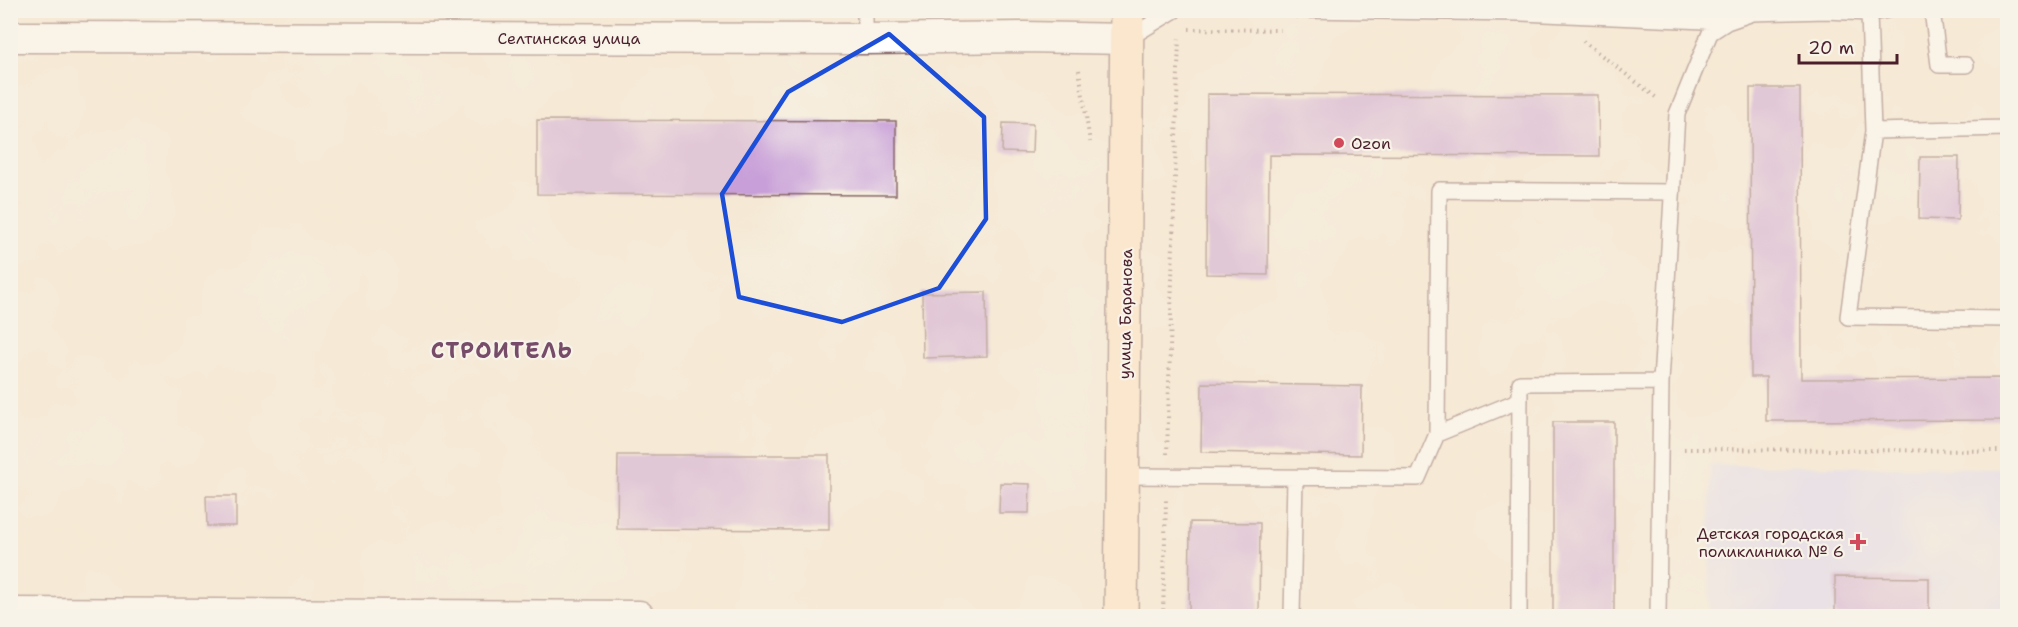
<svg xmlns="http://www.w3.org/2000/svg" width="2018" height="627" font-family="'Shantell Sans',sans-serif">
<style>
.built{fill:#d9d7f8}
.building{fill:#c89fd9}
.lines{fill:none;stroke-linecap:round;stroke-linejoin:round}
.lane-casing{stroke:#866666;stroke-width:18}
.street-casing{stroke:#866666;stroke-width:33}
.secondary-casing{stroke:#866666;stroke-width:36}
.path{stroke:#866666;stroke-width:4;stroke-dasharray:1.5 4.5;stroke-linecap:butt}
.lane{stroke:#fff;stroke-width:15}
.street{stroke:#fff;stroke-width:30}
.secondary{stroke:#fee4c5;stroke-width:33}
.marked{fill:none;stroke:#1d4ed8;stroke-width:4.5;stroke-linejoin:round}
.poi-dot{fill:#d1495b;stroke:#f7f3e8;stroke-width:2}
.labels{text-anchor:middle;stroke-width:4.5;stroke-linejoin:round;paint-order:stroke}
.street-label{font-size:16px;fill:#4a1f2b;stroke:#f7f3e8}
.poi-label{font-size:16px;fill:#4a1f2b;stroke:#f7f3e8;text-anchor:start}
.district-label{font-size:22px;font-weight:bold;letter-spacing:1.5px;fill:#764c68;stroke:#f7f3e8}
</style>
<rect width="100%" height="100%" fill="#f7f3e8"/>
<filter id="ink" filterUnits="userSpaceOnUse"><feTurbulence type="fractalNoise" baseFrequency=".0167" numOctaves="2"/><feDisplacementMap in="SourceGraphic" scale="12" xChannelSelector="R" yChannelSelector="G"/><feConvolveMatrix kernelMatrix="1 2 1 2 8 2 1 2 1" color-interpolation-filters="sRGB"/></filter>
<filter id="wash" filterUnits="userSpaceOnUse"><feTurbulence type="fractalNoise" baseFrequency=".008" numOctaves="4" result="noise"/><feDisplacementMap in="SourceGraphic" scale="24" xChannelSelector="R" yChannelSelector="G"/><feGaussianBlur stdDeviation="1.35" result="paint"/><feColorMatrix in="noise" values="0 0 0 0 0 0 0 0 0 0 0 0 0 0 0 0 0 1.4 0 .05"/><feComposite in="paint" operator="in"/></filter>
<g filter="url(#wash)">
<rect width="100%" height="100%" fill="#f5e9d5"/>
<path class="built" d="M1710,465L2007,468V616H1709Z"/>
<g id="blocks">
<path class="building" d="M1750,88H1800L1801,379L2008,378V420L1766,421V377H1751Z
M1207,94L1598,95L1599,156L1269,155L1268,275L1206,274Z
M537,120L896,121V195L537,194Z
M1003,123L1033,124L1032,153L1002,152Z
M1920,157H1959L1958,220L1919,219Z
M986,292L987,356L923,358L922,293Z
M1202,383L1362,386L1361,455L1201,452Z
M1553,422H1614V616H1553Z
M618,455H829V530L617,529Z
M1000,483L1030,484L1029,513H999Z
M206,496H236V526H207Z
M1190,522L1260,523L1259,616H1189Z
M1835,577L1929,578V616H1835Z"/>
</g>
</g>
<g filter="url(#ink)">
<use href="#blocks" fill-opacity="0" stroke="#866666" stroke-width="1.5"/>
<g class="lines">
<defs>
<path id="lane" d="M1298,10L1522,13L1727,22L1753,13L1826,11L1869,13L1887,10
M1932,10L1939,65H1966
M1869,13L1873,131L1848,317L2008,319
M865,39V10
M1127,39L1175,10
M1873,131L2008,128
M1437,434L1439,190L1672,192
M1123,476L1418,478L1437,434L1520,400
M1292,616L1295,478
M1519,616L1520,383L1661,382
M1658,616L1661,382L1677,114L1710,33L1727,22"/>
<path id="street" d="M10,37L865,39L1024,37L1127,39
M10,613L639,616"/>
<path id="secondary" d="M1121,616L1127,10"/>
</defs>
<use href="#lane" class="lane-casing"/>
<use href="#street" class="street-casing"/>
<use href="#secondary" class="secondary-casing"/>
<path class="path" d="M1189,29L1283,30
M1583,41L1658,99
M1079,70L1090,142
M1684,449L2008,451
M1167,454L1179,35
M1163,616L1166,500"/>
<use href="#lane" class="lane"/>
<use href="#street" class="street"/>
<use href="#secondary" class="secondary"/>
</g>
</g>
<path d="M0 0H2018V627H0ZM889,34L984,117L986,219L939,288L842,322L739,297L722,194L788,92Z" fill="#f5e9d5" fill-opacity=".55" fill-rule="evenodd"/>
<path class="marked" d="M889,34L984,117L986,219L939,288L842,322L739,297L722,194L788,92Z"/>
<g class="poi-dot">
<circle cx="1339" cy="143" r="6"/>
<path d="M1855 533h6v6h6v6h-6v6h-6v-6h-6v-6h6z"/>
</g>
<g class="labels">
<g class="street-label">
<text x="569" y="44">Селтинская улица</text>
<text transform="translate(1125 314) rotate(-89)" y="6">улица Баранова</text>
</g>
<g class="poi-label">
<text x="1351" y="149">Ozon</text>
<text x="1844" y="539" text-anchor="end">Детская городская<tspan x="1844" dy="18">поликлиника № 6</tspan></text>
</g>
<g class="district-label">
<text x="502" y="358">СТРОИТЕЛЬ</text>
</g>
</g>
<rect width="2018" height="627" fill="none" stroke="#f7f3e8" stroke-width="36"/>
<path d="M1799 54v9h98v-9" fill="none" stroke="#4a1f2b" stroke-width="3"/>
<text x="1808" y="54" font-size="18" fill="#4a1f2b" stroke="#f7f3e8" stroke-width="4.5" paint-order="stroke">20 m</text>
</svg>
